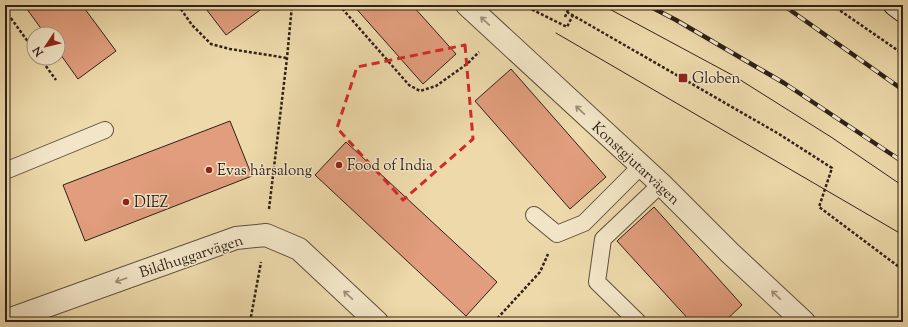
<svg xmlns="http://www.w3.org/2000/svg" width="908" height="327" font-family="'Sorts Mill Goudy',serif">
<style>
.building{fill:#e19d7d;stroke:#2f2019}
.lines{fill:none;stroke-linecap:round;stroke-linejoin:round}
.lane-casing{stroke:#5e4e3d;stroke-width:18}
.street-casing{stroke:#5e4e3d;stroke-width:24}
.secondary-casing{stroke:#2f2019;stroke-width:24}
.path{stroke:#2f2019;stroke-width:2.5;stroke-dasharray:3 2;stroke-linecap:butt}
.lane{stroke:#f3e6c8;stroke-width:16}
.street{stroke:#f3e6c8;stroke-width:22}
.secondary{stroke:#f3e6c8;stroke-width:22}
.tram{stroke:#2f2019;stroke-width:1}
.rail-casing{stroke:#2f2019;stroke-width:4.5}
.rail{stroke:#f3e6c8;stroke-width:3;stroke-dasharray:9;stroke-linecap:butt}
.oneway{stroke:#9b8d79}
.marked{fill:none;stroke:#d62828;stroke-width:3;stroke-dasharray:8 5;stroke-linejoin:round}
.poi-dot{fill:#8f2418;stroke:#f3e6c8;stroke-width:1.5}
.labels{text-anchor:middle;stroke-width:3;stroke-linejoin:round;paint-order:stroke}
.poi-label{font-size:15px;fill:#2f2019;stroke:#f3e6c8;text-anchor:start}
.street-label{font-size:15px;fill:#2f2019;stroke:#f3e6c8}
</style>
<rect width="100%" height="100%" fill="#edd9aa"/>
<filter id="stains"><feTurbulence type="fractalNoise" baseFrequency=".005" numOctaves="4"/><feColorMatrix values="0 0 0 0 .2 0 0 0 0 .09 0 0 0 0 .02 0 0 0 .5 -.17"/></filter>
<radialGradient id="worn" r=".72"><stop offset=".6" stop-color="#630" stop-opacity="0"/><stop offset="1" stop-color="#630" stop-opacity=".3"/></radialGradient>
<path class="building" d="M24,5H82L116,51L78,79L58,51V34H45Z
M203,5H267L226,35Z
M353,5H412L456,54L423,84Z
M511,69L606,177L570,209L475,101Z
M230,121L252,176L85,241L63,185Z
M346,142L497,282L466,316L315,175Z
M654,207L742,305L724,322H691L617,241Z"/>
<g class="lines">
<defs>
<path id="lane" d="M5,171L105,130
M534,215L557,234L584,223L641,166
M638,322L597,282L603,239L661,184"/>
<path id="street" d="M467,5L661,184L730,253L804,322
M5,321L236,238L266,235L299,249L377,322"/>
<path id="secondary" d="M895,5L903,11"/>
</defs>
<use href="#lane" class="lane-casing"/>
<use href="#street" class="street-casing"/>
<use href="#secondary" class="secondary-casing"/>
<path class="path" d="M178,5L192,25L211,44L230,49L287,58
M339,5L409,85L420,91L436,86L467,64L479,52
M523,5L567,27L573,15
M832,5L903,54
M5,10L34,50
M567,12L570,6
M565,17L567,12L779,134L832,168L819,207L903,270
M40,58L56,80
M269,209L287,58L292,5
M250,322L261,262
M494,322L540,272L548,254"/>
<use href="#lane" class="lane"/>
<use href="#street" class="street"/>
<use href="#secondary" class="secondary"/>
<path class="tram" d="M602,5L734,76L831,137L903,186
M556,33L903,235"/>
<defs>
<path id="rail" d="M647,5L676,20L784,83L903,162
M783,5L903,90"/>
</defs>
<use href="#rail" class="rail-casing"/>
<use href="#rail" class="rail"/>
</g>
<defs><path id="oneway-shaft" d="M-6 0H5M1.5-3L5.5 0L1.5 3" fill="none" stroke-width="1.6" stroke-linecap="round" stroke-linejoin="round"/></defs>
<g class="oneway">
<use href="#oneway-shaft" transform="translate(485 21) rotate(-137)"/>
<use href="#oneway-shaft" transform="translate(580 110) rotate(-137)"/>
<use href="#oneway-shaft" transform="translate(121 280) rotate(160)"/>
<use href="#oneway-shaft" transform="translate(348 295) rotate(-137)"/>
<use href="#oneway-shaft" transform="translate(776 295) rotate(-137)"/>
</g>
<path class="marked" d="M465,45L473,139L403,200L337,128L357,67Z"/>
<g class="poi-dot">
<rect x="678" y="73" width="10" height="10" rx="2"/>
<circle cx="339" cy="165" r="4"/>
<circle cx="209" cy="170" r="4"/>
<circle cx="126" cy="202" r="4"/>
</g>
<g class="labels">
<g class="poi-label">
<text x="692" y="83">Globen</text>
<text x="347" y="170">Food of India</text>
<text x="217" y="175">Evas hårsalong</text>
<text x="134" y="207">DIEZ</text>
</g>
<g class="street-label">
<text transform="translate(636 163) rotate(43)" y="5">Konstgjutarvägen</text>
<text transform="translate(191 256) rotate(-18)" y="5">Bildhuggarvägen</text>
</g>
</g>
<rect width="908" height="327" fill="none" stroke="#edd9aa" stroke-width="20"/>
<rect x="6" y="6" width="896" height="315" fill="none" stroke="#2f2019" stroke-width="2"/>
<rect x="10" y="10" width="888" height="307" fill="none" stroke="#2f2019"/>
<g transform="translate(46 46) rotate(235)"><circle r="19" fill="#f3e6c8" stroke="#a59782"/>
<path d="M0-3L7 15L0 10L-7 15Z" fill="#8f2418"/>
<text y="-6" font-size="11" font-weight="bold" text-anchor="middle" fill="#2f2019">N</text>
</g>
<rect width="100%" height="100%" filter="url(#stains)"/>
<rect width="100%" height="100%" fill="url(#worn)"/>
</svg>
